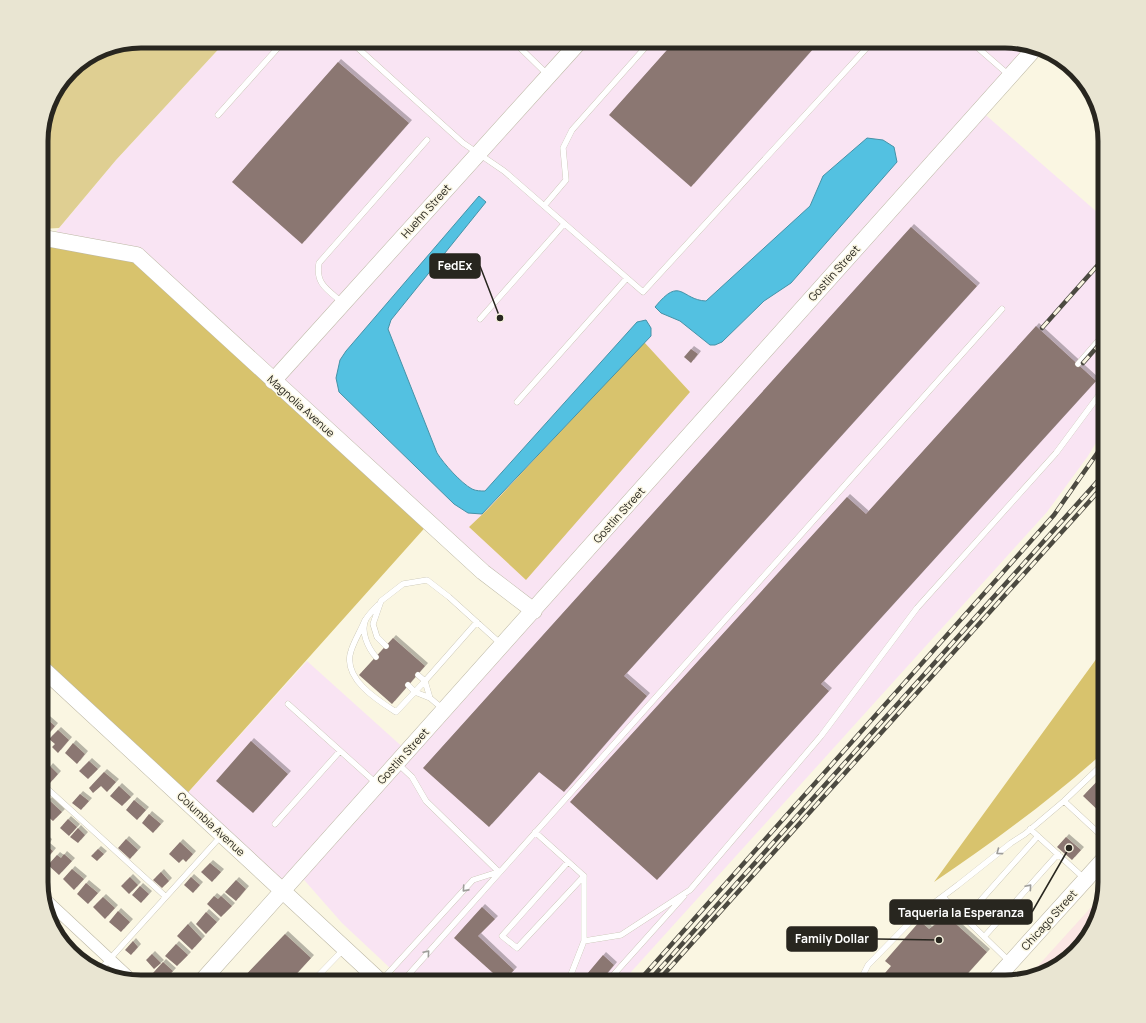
<svg xmlns="http://www.w3.org/2000/svg" width="1146" height="1023" font-family="Manrope,sans-serif">
<style>
.industrial{fill:#f9e4f3}
.education{fill:#fbe6e4}
.green{fill:#dfcf92}
.forest{fill:#d8c36d}
.water{fill:#53c1e1;stroke:#4692a7}
.building{fill:#8b7772;filter:url(#shadow)}
.lines{fill:none;stroke-linecap:round;stroke-linejoin:round}
.lane-casing{stroke:#bdb8a5;stroke-width:6}
.street-casing{stroke:#bdb8a5;stroke-width:12}
.secondary-casing{stroke:#bdb8a5;stroke-width:17}
.lane{stroke:#fff;stroke-width:5.5}
.street{stroke:#fff;stroke-width:11}
.secondary{stroke:#fff;stroke-width:16}
.rail-casing{stroke:#4c4a41;stroke-width:4.5}
.rail{stroke:#faf6e2;stroke-width:3;stroke-dasharray:9;stroke-linecap:butt}
.oneway{stroke:#9e9d9a}
.labels{text-anchor:middle;stroke-width:3;stroke-linejoin:round;paint-order:stroke}
.street-label{font-size:11px;fill:#28261f;stroke:#faf6e2}
.rim{fill:none;stroke:#28261f;stroke-width:5}
.leader{fill:none;stroke:#28261f;stroke-width:1.5}
.callout-dot{fill:#28261f;stroke:#faf6e2;stroke-width:1.5}
.callout{fill:#28261f;stroke:#28261f;stroke-width:1.5}
.callout-label{font-size:12px;text-anchor:middle;font-weight:bold;fill:#fff}
</style>
<defs>
<filter id="shadow"><feDropShadow dx="3" dy="-3" stdDeviation="0" flood-color="#0004"/></filter>
</defs>
<rect width="100%" height="100%" fill="#faf6e2"/>
<path class="industrial" d="M226,41H1006L1036,47L980,110L1105,219V428L1088,456L1047,512L622,982H405L342,923L298,873L283,891L183,798L307,661L407,751L533,611L50,239L116,160Z"/>
<path class="education" d="M1104,893L1097,921L1076,953L1044,974L1027,978Z"/>
<path class="green" d="M141,41H226L116,160L59,228L41,229V134L51,96L75,66L103,49Z"/>
<path class="forest" d="M41,241L137,255L430,522L183,798L41,666Z
M644,342L690,392L526,580L469,527L488,509Z
M1105,647V751C1052,799 993,842 934,882Z"/>
<path class="water" d="M867,138L883,140L894,147L897,162L791,283L764,301L722,342L715,345H710L680,321L661,313L655,307C681,275 681,300 706,301L810,206L823,176Z
M479,196L486,202L391,320L388,329L437,453C444,464 461,483 472,489C476,491 481,491 485,491L637,322L646,320L651,328V336L482,514L468,513L454,504L339,392L336,378L340,360L346,351Z"/>
<path class="building" d="M675,41H820L691,187L609,115Z
M338,62L409,123L302,244L232,182Z
M911,227L977,286L624,676L647,696L564,792L539,772L489,827L423,768Z
M1036,326L1096,381L821,684L829,691L657,880L570,802L847,497L866,514Z
M691,349L698,354L691,363L684,357Z
M393,638L425,666L392,704L359,675Z
M41,714L55,726L45,738L41,735Z
M58,730L69,740L58,753L52,747L55,744L49,739Z
M251,741L288,774L253,813L216,781Z
M73,743L85,754L77,764L65,753Z
M89,761L98,769L88,779L79,771Z
M50,766L58,774L50,783L42,776Z
M104,772L116,782L107,792L101,786L93,793L89,788Z
M1105,773V817L1083,796Z
M119,786L131,797L122,806L110,796Z
M80,794L89,801L81,810L72,803Z
M49,800L62,812L53,821L41,811V808Z
M134,800L146,810L137,820L126,810Z
M149,814L161,824L153,833L142,823Z
M68,819L77,827L69,836L60,828Z
M78,828L85,835L78,843L70,837Z
M1066,837L1081,850L1072,860L1057,847Z
M44,838L49,842L47,846L53,851L44,862L41,860V841Z
M126,839L138,850L130,859L118,848Z
M180,842L193,854L186,862L183,859L179,863L169,854Z
M98,849L104,854L97,861L91,856Z
M64,854L72,861L59,875L48,865L57,855L61,858Z
M210,863L221,872L212,882L201,872Z
M72,869L84,879L74,890L63,879Z
M161,872L169,881L162,888L153,880Z
M130,877L138,885L129,894L121,886Z
M191,877L200,885L193,893L184,885Z
M236,880L246,889L236,901L225,892Z
M86,883L98,893L88,904L77,894Z
M140,886L149,894L141,903L132,895Z
M214,896L218,899L221,896L232,906L221,917L207,904Z
M103,897L115,908L105,919L93,907Z
M482,907L495,919L478,936L514,970L503,982L454,938Z
M118,911L130,922L121,932L109,922Z
M206,912L217,922L206,934L196,924Z
M947,916L987,952L960,982H883L880,979L891,966L885,961L920,921L929,929Z
M188,924L202,939L192,950L177,936Z
M285,934L311,958L289,982H239Z
M133,941L138,947L131,955L125,950Z
M176,944L188,955L177,966L165,956Z
M152,954L161,963L154,969L146,960Z
M603,955L614,965L600,982H584L582,980Z
M163,962L173,971L163,982L153,973Z"/>
<g class="lines">
<defs>
<path id="lane" d="M350,41L463,143L504,171L643,292L873,41
M513,41L547,74
M970,41L1010,76
M218,115L284,41
M544,206L566,180L563,148L572,130L651,41
M343,303C328,290 315,284 319,263L427,140
M480,319L564,224
M1078,364L1105,333
M517,402L627,278
M365,620C361,630 354,641 351,651C342,678 377,700 396,712L425,681L477,622
M386,646L377,637L373,624L381,601L403,584L427,580L449,597L501,644
M376,657C368,648 360,631 366,619C369,614 374,609 378,605
M418,675L425,681L430,698L443,709
M408,685L415,692L430,698
M288,704L376,783
M397,763L412,777L426,801L499,872
M41,783L165,896
M1064,801L1105,839
M275,824L340,751
M1030,829L1085,879
M535,832L584,876L517,948L502,936L568,862
M943,897L1010,962
M965,918L1038,836
M984,937L1058,854
M584,941L621,935L690,890L821,736L917,608L1056,453L1105,387
M98,972L221,836
M381,981L473,880L498,872
M312,982L343,950
M402,982L1002,309
M568,982L584,941V876
M607,982L684,896
M868,982L863,975L868,965L914,918L958,885L1011,843L1025,834L1064,801L1105,762"/>
<path id="street" d="M43,897L132,980"/>
<path id="secondary" d="M41,241L50,239L137,255L483,572L534,611
M273,381L580,41
M41,667L381,982
M201,982L1036,47
M993,982L1105,858"/>
</defs>
<use href="#lane" class="lane-casing"/>
<use href="#street" class="street-casing"/>
<use href="#secondary" class="secondary-casing"/>
<use href="#lane" class="lane"/>
<use href="#street" class="street"/>
<use href="#secondary" class="secondary"/>
<defs>
<path id="rail" d="M1042,328L1105,257
M1083,363L1105,338
M638,982L1054,515L1105,442
M648,982L1105,473
M657,982L1105,484"/>
</defs>
<use href="#rail" class="rail-casing"/>
<use href="#rail" class="rail"/>
</g>
<defs><path id="oneway-chevron" d="M-2-3.5L2.5 0L-2 3.5" fill="none" stroke-width="1.6" stroke-linecap="round" stroke-linejoin="round"/></defs>
<g class="oneway">
<use href="#oneway-chevron" transform="translate(999 852) rotate(143)"/>
<use href="#oneway-chevron" transform="translate(1029 887) rotate(-49)"/>
<use href="#oneway-chevron" transform="translate(465 889) rotate(132)"/>
<use href="#oneway-chevron" transform="translate(427 953) rotate(-49)"/>
</g>
<g class="labels">
<g class="street-label">
<text transform="translate(426 211) rotate(-48)" y="4">Huehn Street</text>
<text transform="translate(834 273) rotate(-48)" y="4">Gostlin Street</text>
<text transform="translate(301 406) rotate(42)" y="4">Magnolia Avenue</text>
<text transform="translate(619 515) rotate(-48)" y="4">Gostlin Street</text>
<text transform="translate(403 756) rotate(-48)" y="4">Gostlin Street</text>
<text transform="translate(211 824) rotate(43)" y="4">Columbia Avenue</text>
<text transform="translate(1049 920) rotate(-48)" y="4">Chicago Street</text>
</g>
</g>
<path d="M0 0H1146V1023H0ZM141 48H1005A93 93 0 0 1 1098 141V882A93 93 0 0 1 1005 975H141A93 93 0 0 1 48 882V141A93 93 0 0 1 141 48Z" fill="#e9e5d2" fill-rule="evenodd"/>
<path class="rim" d="M141 48H1005A93 93 0 0 1 1098 141V882A93 93 0 0 1 1005 975H141A93 93 0 0 1 48 882V141A93 93 0 0 1 141 48Z"/>
<path class="leader" d="M500 318L480 266M1069 848L1032 912M939 940L877 939"/>
<g class="callout-dot">
<circle cx="500" cy="318" r="4"/>
<circle cx="1069" cy="848" r="4"/>
<circle cx="939" cy="940" r="4"/>
</g>
<g class="callout">
<rect x="430" y="254" width="50" height="24" rx="4"/>
<rect x="890" y="900" width="142" height="24" rx="4"/>
<rect x="787" y="927" width="90" height="24" rx="4"/>
</g>
<g class="callout-label">
<text x="455" y="270">FedEx</text>
<text x="961" y="917">Taqueria la Esperanza</text>
<text x="832" y="943">Family Dollar</text>
</g>
</svg>
